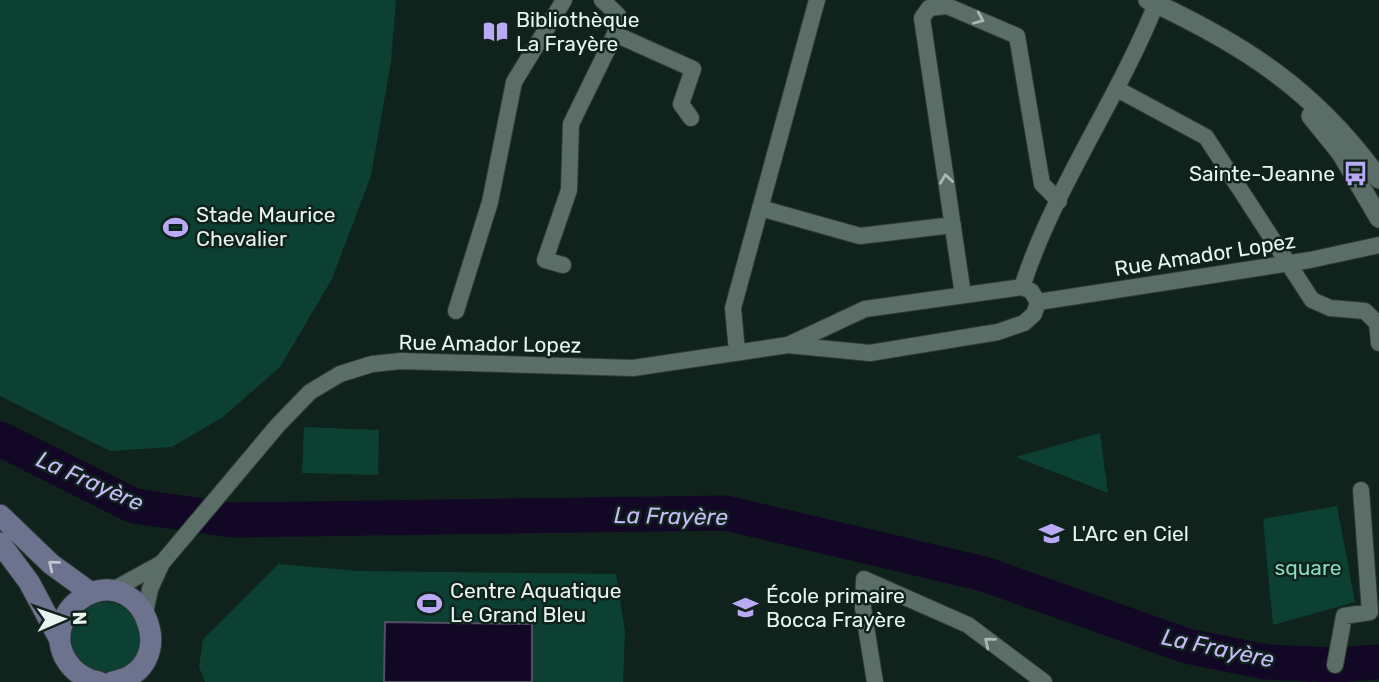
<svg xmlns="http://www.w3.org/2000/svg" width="1379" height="682" font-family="Rubik,sans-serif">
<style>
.green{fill:#0b4033}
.water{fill:#120826;stroke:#524f63;stroke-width:2}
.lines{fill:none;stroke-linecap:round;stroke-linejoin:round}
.river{stroke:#120826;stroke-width:35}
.minor-casing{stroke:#2f3a36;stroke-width:18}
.tertiary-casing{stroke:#2f3a36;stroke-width:21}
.secondary-casing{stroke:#2f3a36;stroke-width:23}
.minor{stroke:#5a6e67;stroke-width:16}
.tertiary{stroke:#5a6e67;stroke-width:19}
.secondary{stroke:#6d728f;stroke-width:21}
.oneway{stroke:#a9b8b2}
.oneway2{stroke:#bec6ce}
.labels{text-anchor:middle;stroke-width:5;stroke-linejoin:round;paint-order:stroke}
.poi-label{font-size:21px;fill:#e9f4f0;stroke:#10221c;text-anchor:start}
.street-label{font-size:21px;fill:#e9f4f0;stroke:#10221c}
.park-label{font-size:21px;fill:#89dbc2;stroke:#10221c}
.water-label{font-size:23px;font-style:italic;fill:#c6baf9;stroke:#10221c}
</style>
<rect width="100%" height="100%" fill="#10221c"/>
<path class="green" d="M0,0H396L391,61L371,176L332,279L280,367L223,417L172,447L110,451L0,396Z
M304,427L379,430L378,475L302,473Z
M1100,433L1108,493L1016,457Z
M1337,506L1355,602L1273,625L1263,519Z
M279,564L357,571L616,574L625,632L623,682H205L199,667L203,639Z
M71 637a35 35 0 1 1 70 0a35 35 0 1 1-70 0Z"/>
<path class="water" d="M385,622L532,624V682H384Z"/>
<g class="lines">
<path class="river" d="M0,439L134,506L231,520L726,513L984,574L1187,646L1266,662L1335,665L1379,662"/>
<defs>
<path id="minor" d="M615,34L693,69L681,104L691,118
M1117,89L1206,137L1312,300L1330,308L1365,311L1377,323L1379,343
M760,208L860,236L953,225
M563,265L545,260L569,190L571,124L615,34L618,15L602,0
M1022,287L1031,291L1038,302L1034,314L1024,323L998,332L870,353L788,345L865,309Z
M1022,287C1054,188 1117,101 1156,4
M963,295L922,18L929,8L947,6L1017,36L1042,184L1059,201
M1038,302L1310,260L1379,245
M456,311L490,202L514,82L564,0
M737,352L733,308L817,0
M111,591L162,563
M145,614L150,589L162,563L278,425L310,392L340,374L372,364L401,361L633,368L788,345
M1335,665L1344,616L1370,612L1361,490
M875,682L863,608L864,579L968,625L1044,682"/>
<path id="tertiary" d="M1148,0C1245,45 1316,91 1379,179
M1311,116L1341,153L1379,218"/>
<path id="secondary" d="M0,515L51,564L91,593
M0,543L29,582L60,640
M99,682C71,677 52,649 63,622C67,609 76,601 87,595C145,566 183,670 112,682"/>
</defs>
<use href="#minor" class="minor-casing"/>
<use href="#tertiary" class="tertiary-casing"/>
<use href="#secondary" class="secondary-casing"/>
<use href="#minor" class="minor"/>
<use href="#tertiary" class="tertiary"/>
<use href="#secondary" class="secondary"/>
</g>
<defs><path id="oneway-chevron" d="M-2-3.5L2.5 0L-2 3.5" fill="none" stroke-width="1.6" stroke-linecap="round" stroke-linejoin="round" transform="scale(1.75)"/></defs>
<g class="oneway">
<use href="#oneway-chevron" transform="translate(979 19) rotate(23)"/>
<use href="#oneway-chevron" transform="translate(946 179) rotate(-98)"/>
<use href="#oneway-chevron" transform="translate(989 642) rotate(-141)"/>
</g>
<use class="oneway2" href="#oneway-chevron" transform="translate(53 565) rotate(-141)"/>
<defs>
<symbol id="library-bare" viewBox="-9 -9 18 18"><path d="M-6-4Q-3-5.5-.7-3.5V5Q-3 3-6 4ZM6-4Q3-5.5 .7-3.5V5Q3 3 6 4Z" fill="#baaaf6" stroke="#10221c" stroke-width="2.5" paint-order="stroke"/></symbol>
<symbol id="bus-bare" viewBox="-9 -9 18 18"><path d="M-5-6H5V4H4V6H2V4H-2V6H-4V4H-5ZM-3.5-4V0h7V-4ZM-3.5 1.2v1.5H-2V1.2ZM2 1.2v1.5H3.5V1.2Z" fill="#baaaf6" stroke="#10221c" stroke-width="2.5" paint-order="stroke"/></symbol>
<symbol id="stadium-bare" viewBox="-9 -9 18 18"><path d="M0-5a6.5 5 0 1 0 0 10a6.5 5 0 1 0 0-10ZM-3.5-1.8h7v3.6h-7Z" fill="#baaaf6" stroke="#10221c" stroke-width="2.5" paint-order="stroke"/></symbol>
<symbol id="school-bare" viewBox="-9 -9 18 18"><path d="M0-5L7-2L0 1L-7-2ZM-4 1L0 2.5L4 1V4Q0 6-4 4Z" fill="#baaaf6" stroke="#10221c" stroke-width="2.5" paint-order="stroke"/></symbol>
</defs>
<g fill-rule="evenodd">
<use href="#library-bare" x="478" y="14" width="35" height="35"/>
<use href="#bus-bare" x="1338" y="156" width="35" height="35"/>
<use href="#stadium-bare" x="158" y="210" width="35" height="35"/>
<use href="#school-bare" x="1034" y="516" width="35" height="35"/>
<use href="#stadium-bare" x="412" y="586" width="35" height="35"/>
<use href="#school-bare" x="728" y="590" width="35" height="35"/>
</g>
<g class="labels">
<g class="poi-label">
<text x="516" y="27">Bibliothèque<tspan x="516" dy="24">La Frayère</tspan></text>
<text x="1335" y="181" text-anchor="end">Sainte-Jeanne</text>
<text x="196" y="222">Stade Maurice<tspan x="196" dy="24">Chevalier</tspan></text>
<text x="1072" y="541">L'Arc en Ciel</text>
<text x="450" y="598">Centre Aquatique<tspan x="450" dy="24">Le Grand Bleu</tspan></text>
<text x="766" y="603">École primaire<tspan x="766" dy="24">Bocca Frayère</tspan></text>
</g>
<g class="street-label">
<text transform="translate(1205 255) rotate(-9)" y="7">Rue Amador Lopez</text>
<text transform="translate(490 344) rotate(1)" y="7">Rue Amador Lopez</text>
</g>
<g class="park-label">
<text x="1308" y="575">square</text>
</g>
<g class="water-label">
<text transform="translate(90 481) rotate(24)" y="8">La Frayère</text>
<text transform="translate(671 516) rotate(1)" y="8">La Frayère</text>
<text transform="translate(1218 648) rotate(12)" y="8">La Frayère</text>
</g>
</g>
<g transform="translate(63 619) rotate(88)" stroke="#10221c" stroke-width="5" paint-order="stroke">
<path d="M0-5L12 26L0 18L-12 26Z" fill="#e9f4f0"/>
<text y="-10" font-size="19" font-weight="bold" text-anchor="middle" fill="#e9f4f0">N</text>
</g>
</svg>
